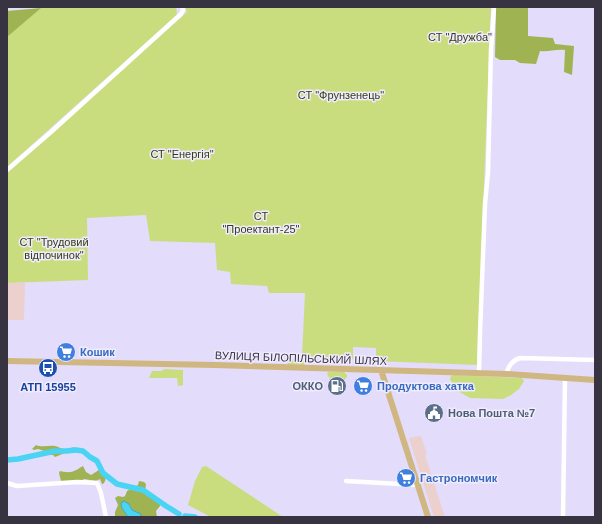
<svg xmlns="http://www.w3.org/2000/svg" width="602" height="524" font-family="Arial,sans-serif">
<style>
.commercial{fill:#ebd0ce}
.green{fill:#c9dd7f}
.forest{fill:#a0b353}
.water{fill:#48d4f2;stroke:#43a4bd}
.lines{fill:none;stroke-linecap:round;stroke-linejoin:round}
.river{stroke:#48d4f2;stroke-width:5.5}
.minor{stroke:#fff;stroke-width:4.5}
.major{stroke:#d0b680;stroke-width:6}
.labels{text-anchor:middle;stroke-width:3;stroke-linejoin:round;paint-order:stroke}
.park-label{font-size:11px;fill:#343c13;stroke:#f0ebfe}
.shop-label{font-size:11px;font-weight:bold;fill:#366cbe;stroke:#f0ebfe;text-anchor:start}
.street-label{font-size:11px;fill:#373340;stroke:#f0ebfe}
.service-label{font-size:11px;font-weight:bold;fill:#4e5e75;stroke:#f0ebfe;text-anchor:end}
.transit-label{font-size:11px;font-weight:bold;fill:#164399;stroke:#f0ebfe}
</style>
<rect width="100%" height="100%" fill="#e3dcfb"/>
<path class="commercial" d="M7,283H25L24,320H7Z
M421,436L427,454L425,455L445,517H434L409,438Z"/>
<path class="green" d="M41,7H176L177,15L7,167V37L19,25Z
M185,7H491L477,365L376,361V348L353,347V359L302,356L305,293H269L267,286L231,284L230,272L217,270L215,243L150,241L146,215L87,218L88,280L7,283V173L187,12Z
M287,360H303L305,364V365H288Z
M165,369L183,370V385L178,386L177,378H149L152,371H161Z
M328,372H344L347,375V377L344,380H331L327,374Z
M453,375L521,378L523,379L524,381L519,389L511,395L503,399L470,398L458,391L454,386L450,379L451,376Z
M206,466L283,517H214L209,516L188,505L195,481L202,467Z"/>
<path class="forest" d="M496,7H528V36L553,38L555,44L574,46L572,75L564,72L565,50C555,49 549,52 540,51L536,64L520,63L515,60H500L495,57Z
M41,8L7,37V11Z
M36,445C42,448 49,445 55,446C59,447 63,450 67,449C72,448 72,447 77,448V451L71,453H65L55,457L53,455H48L44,451L38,449L34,450L32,449Z
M83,466L86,472L91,475L102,468C105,473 108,479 103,484H102L100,479L96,481L84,479L81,481L73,480L70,482L61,481L59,473L60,471C64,472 70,473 74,471C77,470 79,468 83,466Z
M139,481L144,482L146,484L145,492L146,495L155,498L160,501V506L156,511L157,517H141V514L132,510L130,505H121L122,508L128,517H118L115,516V512L118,505L115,498L118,496L123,497L125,496L127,491L138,485Z"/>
<path class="water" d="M124,501L129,504L132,510L141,514V517H128C125,512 121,509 121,503Z"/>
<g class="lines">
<path class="river" d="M7,460L18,459L55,451H66L76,450L83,451L90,457L97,461L103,473L117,484L143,490L166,506L179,514
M185,516L195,517"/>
<path class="minor" d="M7,170L51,132L181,14L183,10L182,7
M479,373L480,333L485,204L488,173L491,50L494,7
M507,374C507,367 513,360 520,358L595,360
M346,481L418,485
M7,483L17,486L77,482L97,483L101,493L106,517
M563,517L565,378"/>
<path class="major" d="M7,361L215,365L444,372L507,374L595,380
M381,370L428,517"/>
</g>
<defs>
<symbol id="supermarket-disc" viewBox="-11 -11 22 22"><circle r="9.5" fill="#3f7fe0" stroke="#f0ebfe"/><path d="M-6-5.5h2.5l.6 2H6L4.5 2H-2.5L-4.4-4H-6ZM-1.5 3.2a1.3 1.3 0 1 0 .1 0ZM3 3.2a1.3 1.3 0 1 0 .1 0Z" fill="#fff"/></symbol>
<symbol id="bus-disc" viewBox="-11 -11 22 22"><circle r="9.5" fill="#1a4fb4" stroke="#f0ebfe"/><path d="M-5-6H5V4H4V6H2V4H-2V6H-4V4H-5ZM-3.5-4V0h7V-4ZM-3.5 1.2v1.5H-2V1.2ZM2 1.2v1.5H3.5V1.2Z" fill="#fff"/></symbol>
<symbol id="fuel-disc" viewBox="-11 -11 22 22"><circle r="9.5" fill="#5c6f8a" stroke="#f0ebfe"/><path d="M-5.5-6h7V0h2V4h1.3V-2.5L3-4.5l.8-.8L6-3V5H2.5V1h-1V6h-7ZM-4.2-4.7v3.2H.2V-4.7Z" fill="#fff"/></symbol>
<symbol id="civic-disc" viewBox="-11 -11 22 22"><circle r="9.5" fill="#5c6f8a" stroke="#f0ebfe"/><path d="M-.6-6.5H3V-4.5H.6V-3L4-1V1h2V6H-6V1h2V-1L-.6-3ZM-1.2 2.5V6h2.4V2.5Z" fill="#fff"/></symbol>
</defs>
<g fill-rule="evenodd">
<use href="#supermarket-disc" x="55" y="341" width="22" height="22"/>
<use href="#bus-disc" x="37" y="357" width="22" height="22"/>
<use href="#fuel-disc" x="326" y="375" width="22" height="22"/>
<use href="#supermarket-disc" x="352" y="375" width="22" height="22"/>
<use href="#civic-disc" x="423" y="402" width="22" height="22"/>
<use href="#supermarket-disc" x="395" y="467" width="22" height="22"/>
</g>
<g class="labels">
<g class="park-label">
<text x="460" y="41">СТ "Дружба"</text>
<text x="341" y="99">СТ "Фрунзенець"</text>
<text x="182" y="158">СТ "Енергія"</text>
<text x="261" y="220">СТ<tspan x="261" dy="13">"Проектант-25"</tspan></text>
<text x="54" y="246">СТ "Трудовий<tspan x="54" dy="13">відпочинок"</tspan></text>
</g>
<g class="shop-label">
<text x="80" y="356">Кошик</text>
<text x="377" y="390">Продуктова хатка</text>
<text x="420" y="482">Гастрономчик</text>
</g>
<g class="street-label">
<text transform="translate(301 358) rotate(2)" y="4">ВУЛИЦЯ БІЛОПІЛЬСЬКИЙ ШЛЯХ</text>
</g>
<g class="service-label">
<text x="323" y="390">ОККО</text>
<text x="448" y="417" text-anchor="start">Нова Пошта №7</text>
</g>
<g class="transit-label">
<text x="48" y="391">АТП 15955</text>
</g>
</g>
<rect width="602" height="524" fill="none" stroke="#373340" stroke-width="16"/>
</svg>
